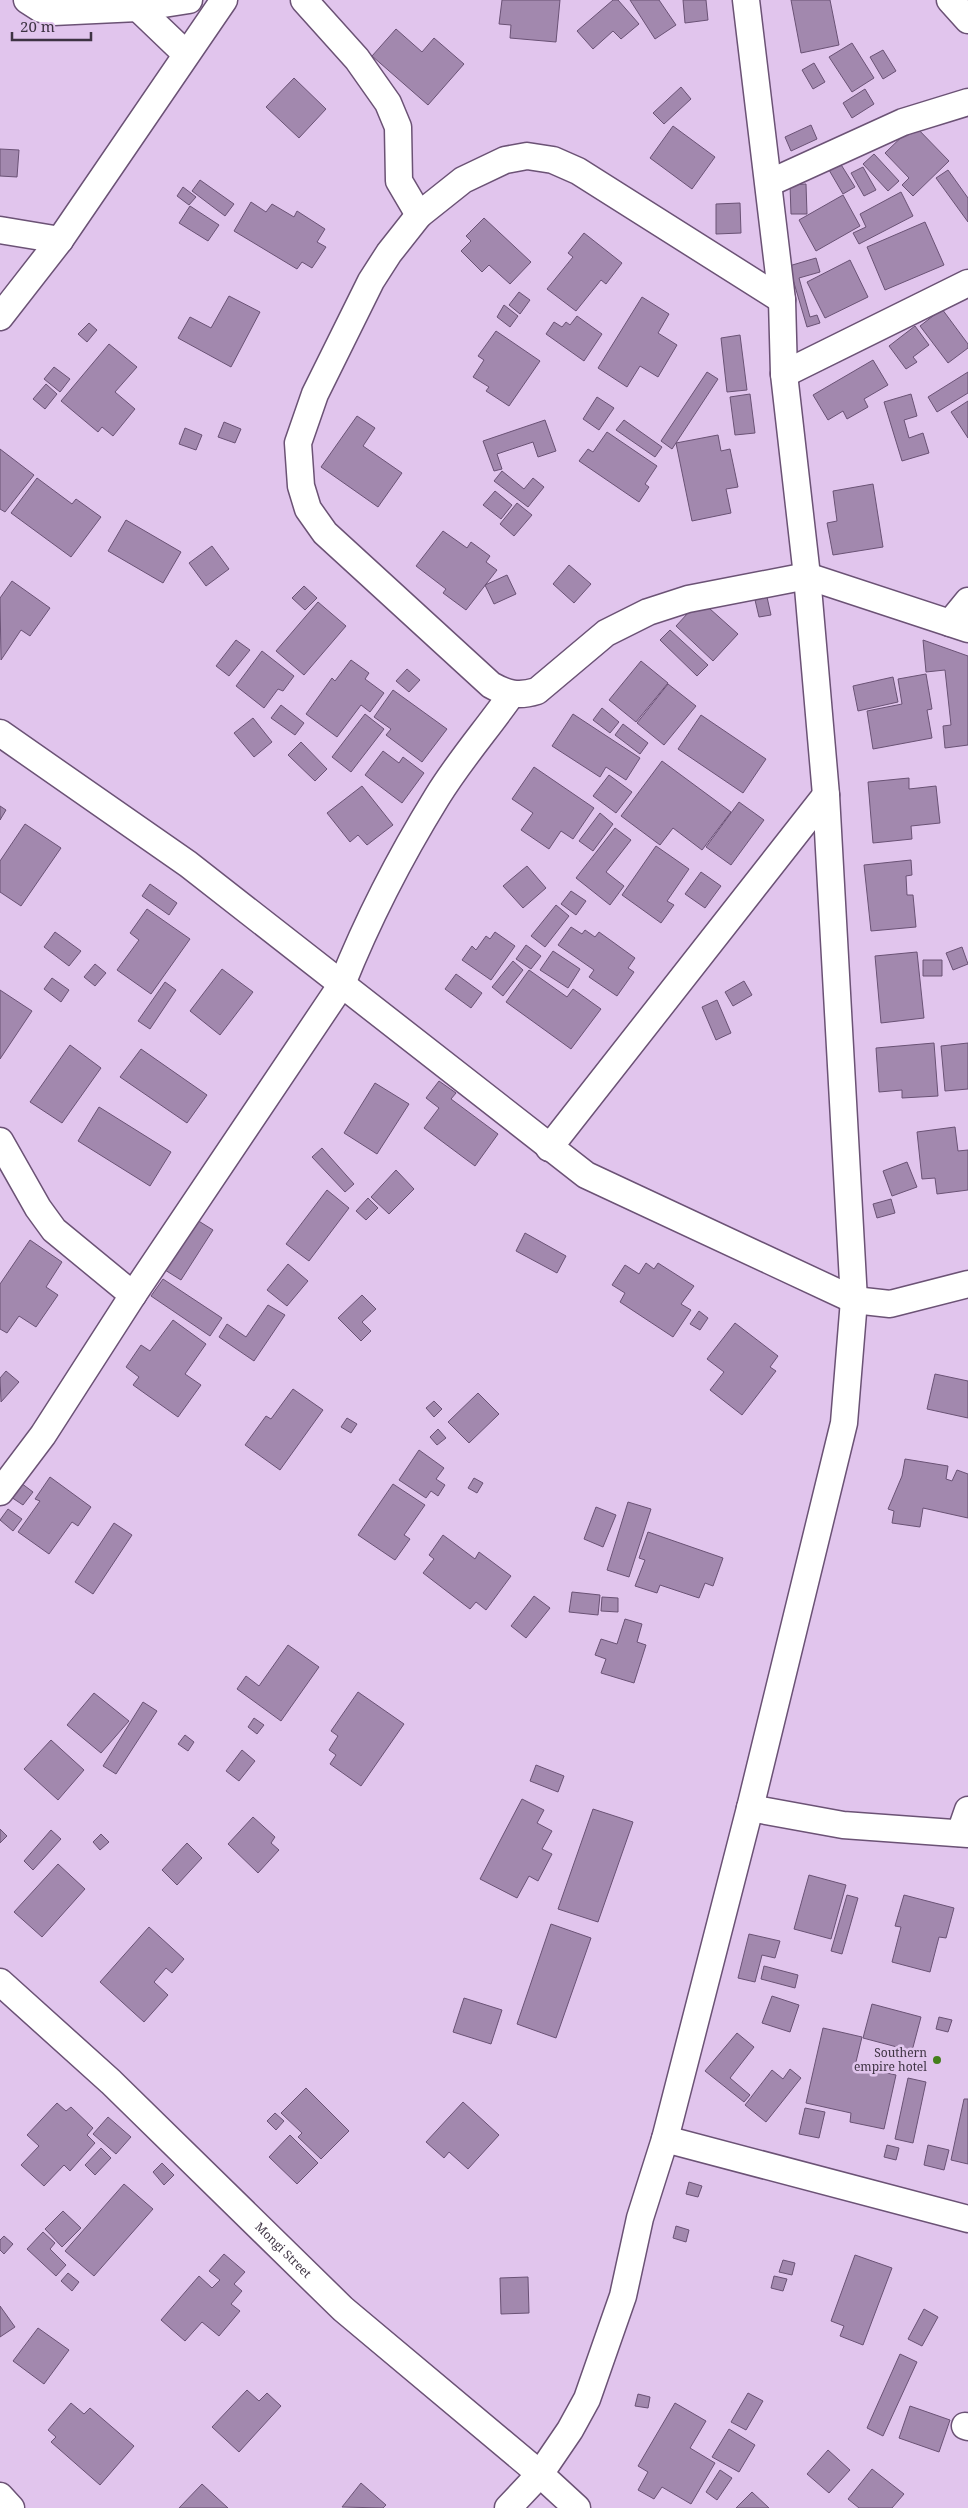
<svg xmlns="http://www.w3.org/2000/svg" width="968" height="2508" font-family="'Noto Serif',serif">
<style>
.building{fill:#a288ae;stroke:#6a5275}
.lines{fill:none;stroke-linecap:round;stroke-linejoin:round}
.minor-casing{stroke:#6b5275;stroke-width:29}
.minor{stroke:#fff;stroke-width:26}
.poi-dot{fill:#447f1b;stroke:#e1c5ed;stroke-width:2}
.labels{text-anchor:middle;stroke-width:5;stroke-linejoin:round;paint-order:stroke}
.poi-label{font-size:12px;fill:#3e3343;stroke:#e1c5ed;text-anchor:end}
.street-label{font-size:12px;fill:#3e3343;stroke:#e1c5ed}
</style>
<rect width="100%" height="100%" fill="#e1c5ed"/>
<path class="building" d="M502,0H560L556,42L510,38L511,25L499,24Z
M613,0H618L639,24L621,39L613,31L593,49L577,31Z
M630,0H659L676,25L655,39Z
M683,0H706L708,20L685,23Z
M791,0H830L839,45L801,53Z
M396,29L422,52L434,38L464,64L428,105L372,56Z
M852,43L874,78L852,92L829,57Z
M883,50L896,71L883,79L870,57Z
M814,63L825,82L813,89L802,70Z
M294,78L326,109L299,138L266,107Z
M681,87L691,99L664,124L653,113Z
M865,89L874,104L852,118L843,103Z
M811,125L817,139L791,151L785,137Z
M914,125L949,161L913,196L902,185L909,178L885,153Z
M673,126L715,157L692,189L650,158Z
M0,149L19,150L17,177L0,176Z
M874,154L899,181L888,191L863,164Z
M840,163L855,187L843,194L829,170Z
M863,167L876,190L864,196L851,173Z
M948,170L968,198V222L936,178Z
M200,180L234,204L225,216L192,191Z
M806,184L807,214H791L790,185Z
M183,187L196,197L189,205L177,196Z
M901,192L913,216L859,244L853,233L866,227L860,214Z
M843,195L860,226L816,251L799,220Z
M251,202L266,212L272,204L294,217L297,211L325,229L317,242L326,247L312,268L302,262L297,269L234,231Z
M740,203L741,233L716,234V204Z
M190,206L219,225L208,241L179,223Z
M484,218L531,262L510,284L489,265L482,272L461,251L471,241L466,236Z
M925,222L944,265L885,290L867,247Z
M584,233L622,263L606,284L601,280L576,311L547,289L573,257L568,253Z
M816,258L820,272L799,278L810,317L817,315L820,323L807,327L789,266Z
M850,260L868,297L825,318L807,282Z
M519,292L530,300L520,314L509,305Z
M229,296L260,312L231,367L178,338L190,317L211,328Z
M642,297L669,314L658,333L677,345L658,377L640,366L627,387L598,368Z
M504,305L518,316L510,327L497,317Z
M942,309L968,344V348L948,363L920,326Z
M577,316L602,334L584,361L546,334L554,322L562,327L566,322L570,325Z
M89,323L97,330L87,342L78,334Z
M915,326L929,345L913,357L917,362L906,369L889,346Z
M496,331L540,361L509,406L486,391L489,387L473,377L484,360L478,356Z
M740,335L747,390L727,392L721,338Z
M109,344L137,367L115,392L135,409L113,436L102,427L98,432L61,401Z
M873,360L888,385L864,399L868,407L847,419L843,411L828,420L813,395Z
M54,367L70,379L60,392L44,379Z
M707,372L718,379L672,449L661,441Z
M968,372V393L937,412L928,397Z
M46,384L57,394L45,409L33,399Z
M750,394L755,433L735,435L730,397Z
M911,394L917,416L904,420L909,438L923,433L929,453L902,461L884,402Z
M597,397L614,408L599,430L583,419Z
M968,401V438L951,412Z
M357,416L375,428L363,446L402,473L378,507L321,467Z
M545,420L556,451L538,457L533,442L497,454L502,469L494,471L483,441Z
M624,420L662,447L655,457L616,430Z
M224,422L241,429L235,443L218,437Z
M185,428L202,435L196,450L179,444Z
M607,432L657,466L645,484L649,487L639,502L579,461L588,449L593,452Z
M718,435L721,451L730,449L738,487L726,489L731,513L692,521L676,443Z
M0,449L34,475L5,512L0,509Z
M502,471L524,489L533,478L544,487L528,507L494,481Z
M37,478L72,504L76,499L101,517L71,557L11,513Z
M873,484L883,547L833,555L827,523L837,521L833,491Z
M495,491L512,505L501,519L483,505Z
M517,503L532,515L514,536L500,524Z
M126,520L181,552L163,583L108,551Z
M443,531L467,548L471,542L490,556L486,562L497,570L466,610L443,593L446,589L416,566Z
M212,546L229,569L206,586L189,563Z
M569,565L591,584L574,603L553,584Z
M507,575L516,594L494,604L485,585Z
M12,581L50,608L30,636L21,630L1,660L0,598Z
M304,586L317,598L305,610L292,598Z
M767,597L771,615L759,617L755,600Z
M700,600L738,634L713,661L676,626Z
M318,602L346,626L304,675L276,651Z
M670,630L708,665L697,676L660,640Z
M236,640L250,650L229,676L216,666Z
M923,640L968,656V745L945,748L943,726L951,725L945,670L926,672Z
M262,651L294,676L283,691L278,689L264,708L236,686Z
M351,660L369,673L365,679L384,693L370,712L361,705L337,737L306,714L332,678L335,681Z
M641,661L668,683L636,722L609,700Z
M407,669L420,680L409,692L396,681Z
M926,674L932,709L927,710L932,738L873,749L867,711L902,704L898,679Z
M893,677L898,702L858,711L853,686Z
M668,684L696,706L664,745L637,723Z
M393,690L447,729L422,762L386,735L391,729L374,717Z
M281,705L304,723L295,735L271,718Z
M602,708L619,722L610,733L593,720Z
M365,714L384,729L351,772L332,757Z
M573,714L640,758L626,780L606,767L600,777L552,746Z
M701,715L766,759L743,793L678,749Z
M253,718L272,742L254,757L234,733Z
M623,724L648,743L640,754L615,735Z
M301,742L327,769L315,781L288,755Z
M383,751L399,763L403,757L424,773L402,803L365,775Z
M662,761L731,812L702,850L673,828L660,845L621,816Z
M534,767L594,808L573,839L561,831L549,849L521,830L533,813L512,799Z
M609,775L632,792L616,813L593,796Z
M909,778V789L936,786L940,823L911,826L912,839L873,843L868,782Z
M362,786L393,825L367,845L358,835L350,842L327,813Z
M739,802L764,820L731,865L706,847Z
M0,806L6,810L0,820Z
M600,813L613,824L593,851L579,841Z
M25,824L61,848L21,906L0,892V861Z
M615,828L631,840L606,872L624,886L610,905L576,878Z
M656,846L689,869L667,901L674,905L661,923L622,895Z
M911,860L912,875L906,876L907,895H913L916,927L871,931L864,865Z
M527,866L546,888L523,908L503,886Z
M701,872L721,886L705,908L685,894Z
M150,884L177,903L169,915L142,896Z
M571,891L586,901L576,915L561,904Z
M556,905L569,916L545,947L531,936Z
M147,909L190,939L151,994L117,970L139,940L130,933Z
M571,927L582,934L585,930L595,937L599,932L635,958L628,968L634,972L617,996L589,977L594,970L558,945Z
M55,932L81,951L69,966L44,947Z
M495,932L515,946L491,980L462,960L472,946L476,950L486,936L490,939Z
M526,945L541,956L531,969L516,959Z
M962,947L968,964L953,970L946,953Z
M553,951L580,969L568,988L540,970Z
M917,952L924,1018L881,1023L875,956Z
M923,960H942V976H923Z
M513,961L523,970L503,996L492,987Z
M95,964L106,973L95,986L84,977Z
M222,969L253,992L220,1035L190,1011Z
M529,970L567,997L573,989L601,1009L571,1049L506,1002Z
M456,974L482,993L471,1008L445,989Z
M52,978L69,990L61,1002L44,989Z
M744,981L752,995L733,1006L725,992Z
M165,982L176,990L150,1029L138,1021Z
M0,990L32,1011L0,1059Z
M717,1000L731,1033L716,1040L702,1007Z
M934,1043L938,1096L902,1098V1090L879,1092L876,1048Z
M968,1043V1089L945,1091L941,1046Z
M70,1045L101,1068L62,1123L30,1102Z
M141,1049L207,1095L187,1123L120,1077Z
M439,1081L456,1093L451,1099L498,1134L475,1166L424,1128L439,1108L426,1098Z
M375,1083L409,1104L377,1154L344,1133Z
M99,1107L171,1152L150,1186L78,1141Z
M955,1127L958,1151L968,1150V1190L937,1194L935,1178L922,1179L917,1132Z
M322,1148L354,1184L345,1192L312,1157Z
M907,1162L917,1187L892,1196L883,1171Z
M396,1170L414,1189L389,1214L371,1197Z
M327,1190L349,1208L309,1261L286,1244Z
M368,1198L378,1208L366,1220L356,1211Z
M891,1199L895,1213L877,1218L873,1204Z
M197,1220L213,1230L181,1280L165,1270Z
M525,1233L566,1256L557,1273L516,1251Z
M30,1240L62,1262L46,1287L58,1295L36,1327L19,1316L7,1333L0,1329V1284Z
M646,1263L654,1269L658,1263L694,1286L681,1304L691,1310L673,1337L620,1302L625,1293L612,1285L625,1265L639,1274Z
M288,1264L308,1281L287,1306L267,1290Z
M163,1279L222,1318L210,1336L151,1296Z
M362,1295L376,1309L362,1322L371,1331L361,1341L338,1318Z
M268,1305L285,1315L254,1361L219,1337L227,1324L246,1337Z
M699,1311L708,1318L700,1330L690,1324Z
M173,1320L206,1344L185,1374L201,1385L178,1417L133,1385L139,1377L126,1367L141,1345L150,1351Z
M735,1323L778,1356L770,1367L776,1371L742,1415L710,1390L724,1372L707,1359Z
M6,1371L19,1382L1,1402L0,1378Z
M935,1374L968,1381V1418L927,1409Z
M293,1389L323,1410L280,1470L245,1445L266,1416L271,1419Z
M478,1393L499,1414L469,1443L448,1422Z
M434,1401L442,1409L434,1417L426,1408Z
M347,1418L357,1424L351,1433L341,1427Z
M438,1429L446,1438L437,1445L430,1437Z
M419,1450L444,1468L436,1479L445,1485L438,1496L431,1491L426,1498L399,1480Z
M905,1459L948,1466L946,1479L952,1481L957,1470L968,1474V1518L923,1508L920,1527L892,1523L894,1511L888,1509L902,1476Z
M50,1477L91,1507L78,1526L72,1522L49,1554L18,1532L40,1501L35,1499Z
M474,1478L483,1483L477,1493L468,1488Z
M21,1483L33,1492L23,1505L11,1497Z
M393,1484L425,1505L404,1535L410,1539L395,1560L358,1535Z
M628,1502L651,1509L629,1577L607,1570Z
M596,1507L616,1515L603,1547L584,1539Z
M8,1509L22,1519L13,1531L0,1520Z
M114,1523L132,1535L93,1594L75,1582Z
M648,1532L723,1558L713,1586L705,1583L699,1598L660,1585L657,1593L635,1586L645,1560L639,1558Z
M443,1535L475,1559L479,1552L511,1576L486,1610L476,1602L470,1609L423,1573L434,1559L429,1555Z
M572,1592L600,1595L598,1615L569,1612Z
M534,1596L550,1608L526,1638L511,1626Z
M602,1597L618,1598V1612L601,1611Z
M625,1619L642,1624L637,1642L646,1645L634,1683L601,1673L606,1659L595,1655L601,1639L617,1644Z
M288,1645L319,1667L281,1721L237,1689L246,1676L259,1686Z
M358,1692L404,1724L361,1786L330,1764L336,1755L329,1750L338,1736L331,1731Z
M94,1693L129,1721L101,1753L67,1725Z
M143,1702L157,1711L116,1774L103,1766Z
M254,1718L264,1725L257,1734L248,1727Z
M185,1735L194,1742L188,1751L178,1744Z
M51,1740L84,1770L58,1800L24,1769Z
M242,1750L255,1761L239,1781L226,1771Z
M536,1765L564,1776L558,1792L530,1781Z
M522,1799L544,1810L537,1823L552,1831L542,1849L552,1854L538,1881L529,1876L517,1898L480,1879Z
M593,1809L633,1822L598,1922L558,1909Z
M253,1817L275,1837L271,1843L279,1850L258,1873L228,1844Z
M0,1829L7,1836L0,1843Z
M51,1830L61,1839L33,1870L24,1861Z
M101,1834L109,1842L100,1850L93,1842Z
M187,1843L202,1858L177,1885L162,1870Z
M58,1864L85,1889L42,1937L14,1912Z
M809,1875L846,1885L831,1939L794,1929Z
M847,1895L858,1898L842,1954L831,1951Z
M904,1895L954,1908L946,1938L939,1937L930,1972L892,1962L901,1927L895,1926Z
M551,1924L591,1938L556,2038L517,2024Z
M149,1927L184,1959L172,1973L166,1968L154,1982L168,1995L144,2022L100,1982Z
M749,1934L780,1941L775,1958L762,1955L755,1982L738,1978Z
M764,1966L798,1975L795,1988L761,1979Z
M772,1996L799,2005L790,2032L762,2023Z
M464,1998L502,2010L491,2044L453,2032Z
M872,2004L921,2017L912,2051L863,2038Z
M939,2017L952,2020L948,2032L936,2029Z
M823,2028L862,2037L855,2066L896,2075L884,2129L850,2122L851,2113L806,2103Z
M737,2033L754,2047L730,2078L750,2095L744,2102L705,2071Z
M790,2069L801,2078L766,2122L745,2105L772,2070L783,2079Z
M908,2078L926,2082L913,2143L895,2139Z
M306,2088L349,2131L321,2159L298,2137L302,2133L281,2113Z
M964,2099H968V2164L951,2160Z
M463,2102L499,2135L468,2169L449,2152L444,2158L426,2142Z
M57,2103L66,2111L71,2107L93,2128L87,2135L95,2143L70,2171L64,2165L44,2186L21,2165L39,2146L27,2135Z
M805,2108L825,2112L819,2138L799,2134Z
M275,2113L284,2121L276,2130L267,2121Z
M108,2117L131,2137L116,2154L93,2134Z
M290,2135L318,2163L297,2184L269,2157Z
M887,2145L899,2148L896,2160L884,2157Z
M928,2145L949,2150L944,2170L924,2165Z
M101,2148L111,2158L95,2175L85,2165Z
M162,2163L174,2175L164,2185L153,2172Z
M689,2182L702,2186L698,2197L686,2194Z
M124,2184L153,2209L94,2276L65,2251Z
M63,2211L81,2228L62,2247L45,2229Z
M676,2226L689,2230L686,2242L673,2238Z
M43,2232L55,2243L50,2249L66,2265L56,2276L27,2249Z
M4,2236L13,2244L4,2254L0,2250V2240Z
M224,2254L245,2272L234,2284L242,2291L231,2304L240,2311L219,2336L202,2322L185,2341L161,2320L199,2276L212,2288L220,2280L209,2271Z
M855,2255L892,2268L863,2345L840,2336L844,2326L831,2321Z
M783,2260L795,2263L792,2275L779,2272Z
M68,2273L79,2282L72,2291L61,2281Z
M774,2276L787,2279L783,2291L771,2288Z
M528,2277L529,2313L501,2314L500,2278Z
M0,2306L15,2327L0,2337Z
M924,2309L938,2317L922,2346L908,2339Z
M38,2328L69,2350L44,2384L13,2361Z
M900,2354L917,2362L883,2436L867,2428Z
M247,2390L259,2401L267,2393L281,2406L239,2452L212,2427Z
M748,2393L763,2401L746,2430L731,2422Z
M638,2394L650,2397L648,2408L635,2406Z
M71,2403L84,2414L90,2408L134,2446L100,2485L51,2442L56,2437L48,2430Z
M675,2403L706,2421L690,2448L715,2463L691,2504L662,2487L654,2499L638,2490L648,2472L638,2466Z
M910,2406L950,2420L939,2452L899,2438Z
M729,2429L755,2445L739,2472L712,2457Z
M828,2450L850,2470L829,2493L807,2474Z
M872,2469L904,2494L892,2508H859L848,2499Z
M720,2470L732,2478L717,2500L706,2492Z
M361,2483L386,2505L383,2508L342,2507Z
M202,2484L228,2508H179Z
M752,2492L769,2508H736Z"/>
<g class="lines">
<defs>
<g id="minor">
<path d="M27,0L41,9L53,12L138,8L189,0"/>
<path d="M304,0L357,59L388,103L398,127L399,181L419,215"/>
<path d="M950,0L968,20"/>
<path d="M138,8L186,54"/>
<path d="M769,183L903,122L968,102"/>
<path d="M0,230L60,240"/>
<path d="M782,300L578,171L553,160L527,156L505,160L463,180L419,215L389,253L371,281L315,394L298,443L301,486L308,509L325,533L491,685C507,694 518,697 537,691L606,633L648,612L688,599L807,576L968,629"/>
<path d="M0,317L60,240L224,0"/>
<path d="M784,374L968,283"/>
<path d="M950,623L968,601"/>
<path d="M0,733L188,864L586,1175L854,1300L890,1304L968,1284"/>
<path d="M0,1141L38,1208L54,1230L133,1295"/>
<path d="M549,1148L826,795"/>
<path d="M0,1492L43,1435L133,1295L342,984C368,919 400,857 437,797C459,761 487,729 511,695"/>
<path d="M750,1808L843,1825L968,1834"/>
<path d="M960,1833L968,1810"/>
<path id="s1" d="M0,1982L111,2082L343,2309L540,2474L577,2508"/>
<path d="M665,2139L968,2219"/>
<path d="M965,2426L968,2427"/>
<path d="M0,2496L11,2508"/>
<path d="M508,2508L540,2474L570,2430L587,2399L623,2296L640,2218L665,2139L750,1808L844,1423L854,1300L826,795L807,576L784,374L782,300L746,0"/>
</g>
</defs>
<use href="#minor" class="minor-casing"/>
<use href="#minor" class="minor"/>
</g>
<circle class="poi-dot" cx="937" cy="2060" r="5"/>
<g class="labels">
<g class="poi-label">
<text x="927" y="2057">Southern<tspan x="927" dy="14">empire hotel</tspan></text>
</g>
<g class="street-label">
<text dy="4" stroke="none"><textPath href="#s1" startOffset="390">Mongi Street</textPath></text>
</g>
</g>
<path d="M12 32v8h79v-8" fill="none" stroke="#3e3343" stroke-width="2.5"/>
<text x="20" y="32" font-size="15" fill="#3e3343" stroke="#e1c5ed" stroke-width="4" paint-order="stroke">20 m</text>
</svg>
